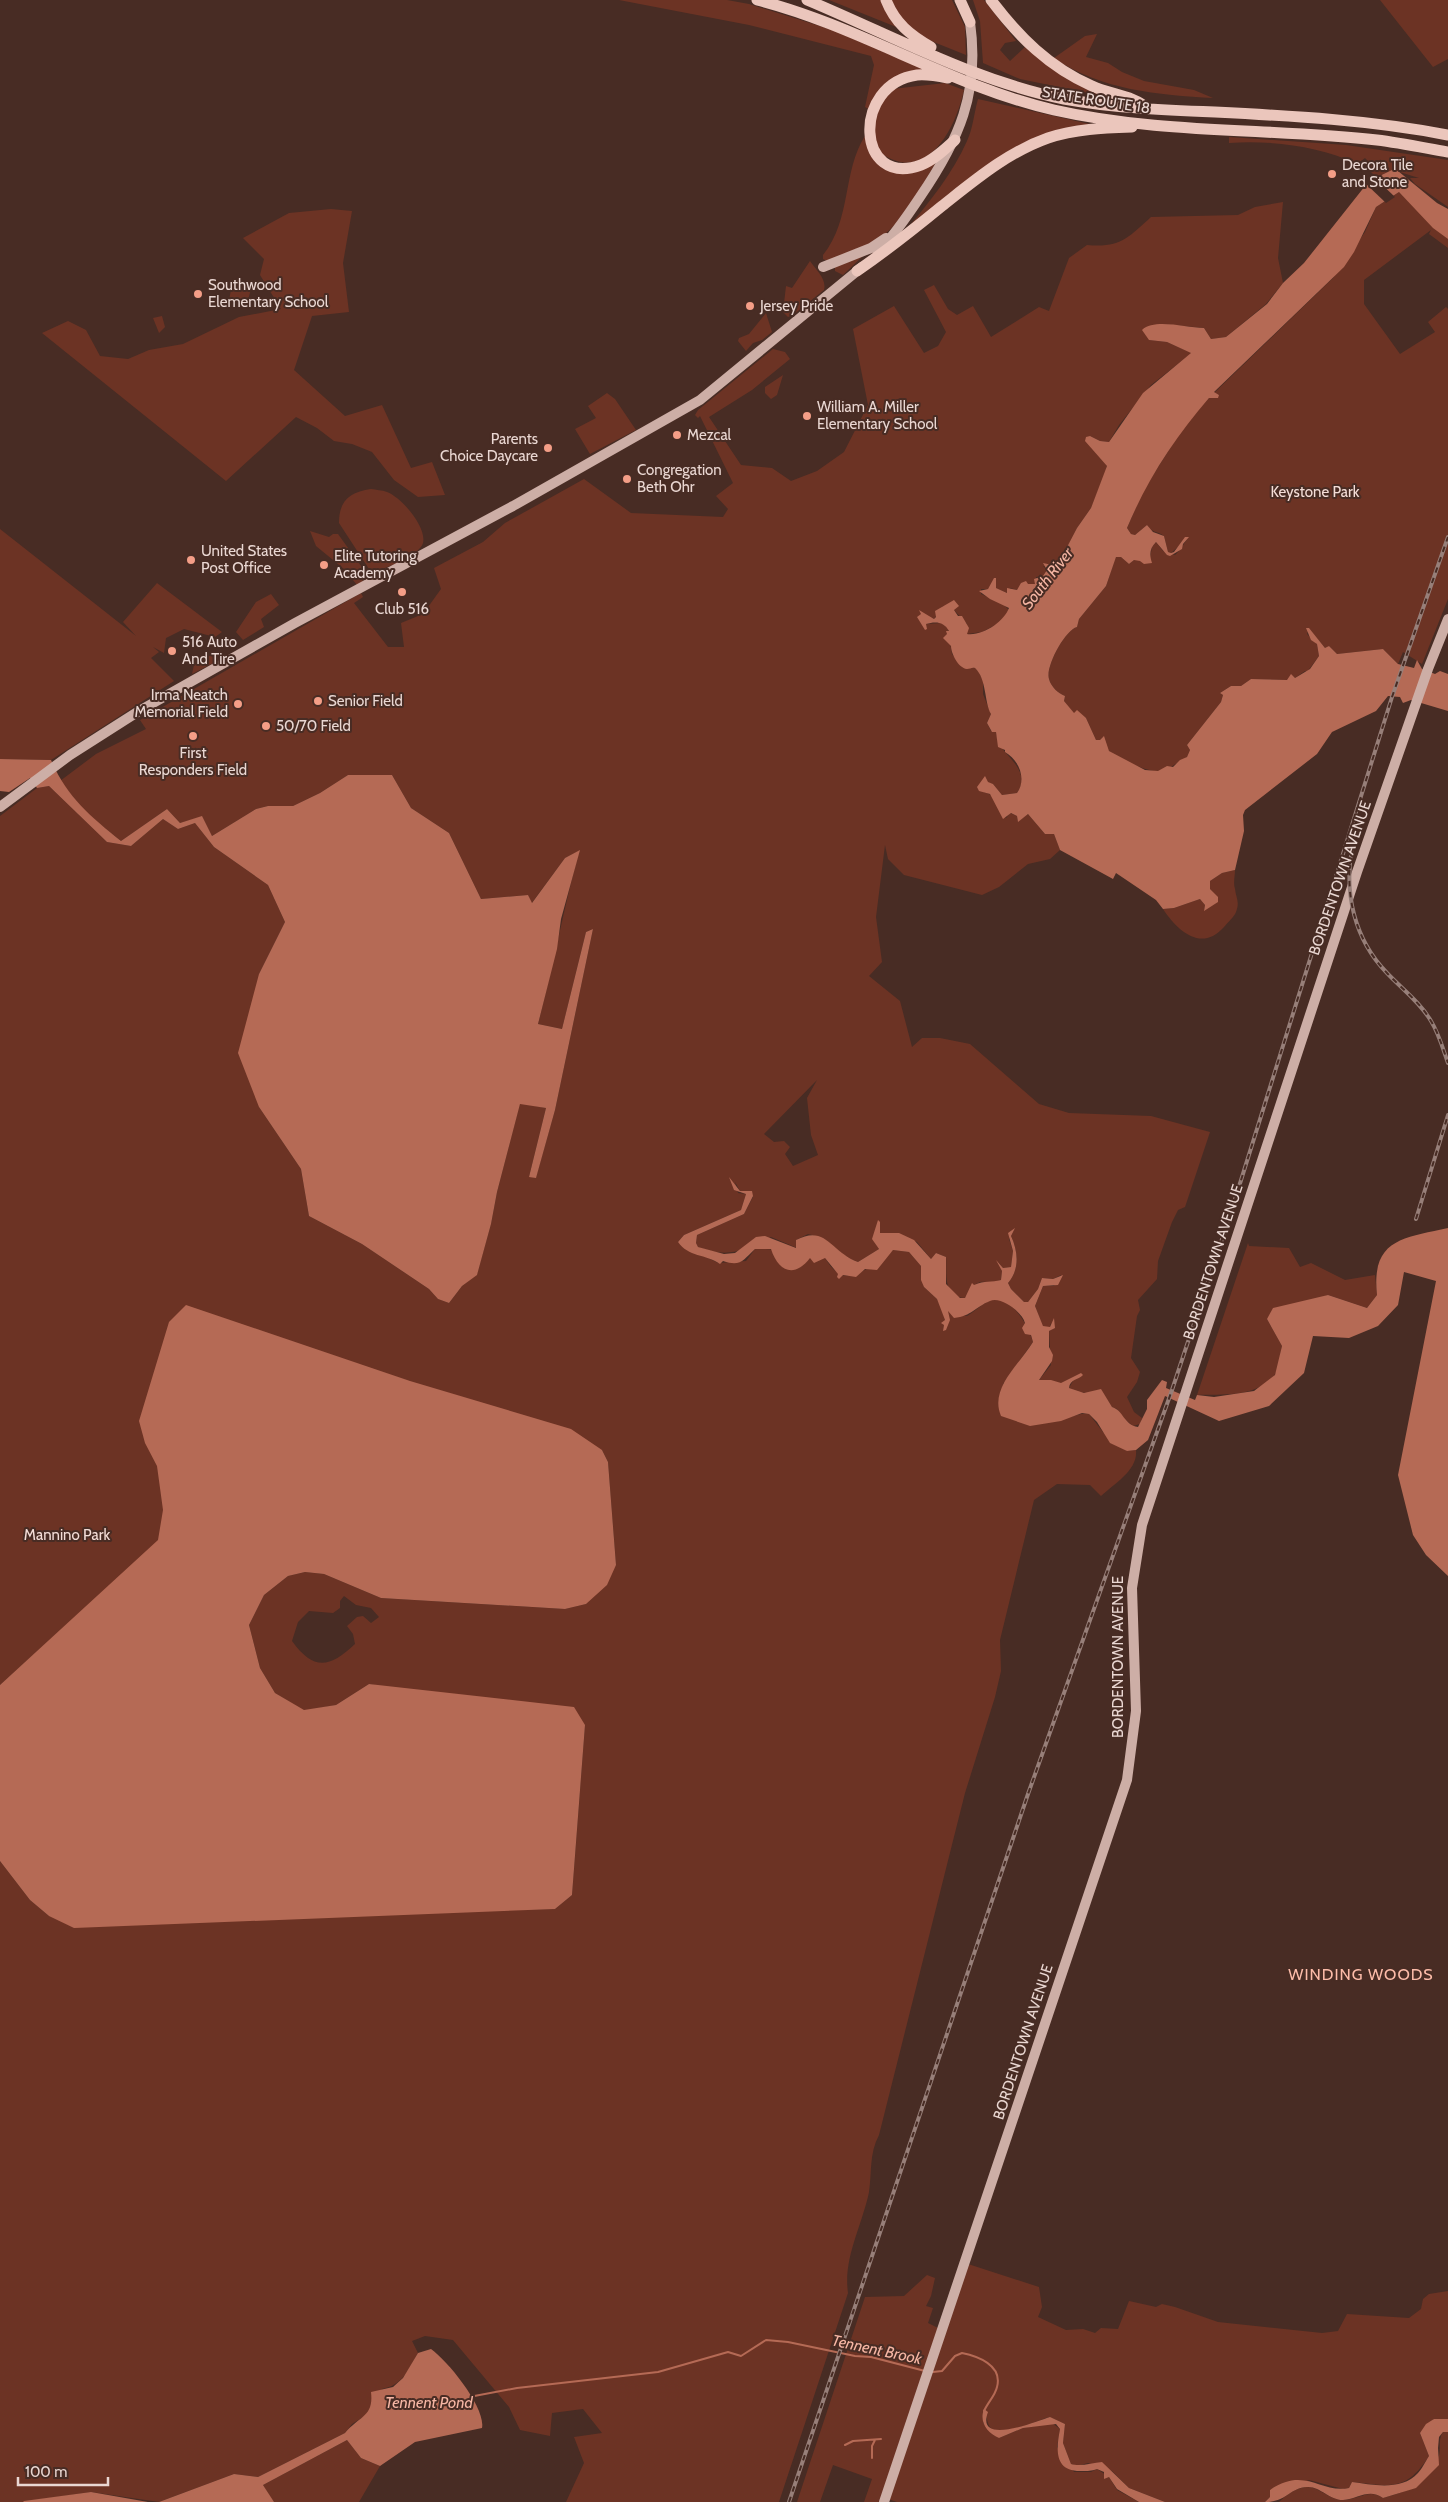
<svg xmlns="http://www.w3.org/2000/svg" width="1448" height="2502" font-family="Cabin,sans-serif">
<style>
.green{fill:#6c3324;fill-rule:evenodd}
.water{fill:#b56a55}
.pier{fill:#482c24}
.lines{fill:none;stroke-linecap:round;stroke-linejoin:round}
.stream{stroke:#b56a55;stroke-width:2}
.major{stroke:#cdaea6;stroke-width:10}
.highway{stroke:#ebc6bc;stroke-width:11}
.rail-casing{stroke:#977f79;stroke-width:4}
.rail{stroke:#482c24;stroke-width:2;stroke-dasharray:5.5;stroke-linecap:butt}
.poi-dot{fill:#f49e87;stroke:#482c24;stroke-width:2}
.labels{text-anchor:middle;stroke-width:4;stroke-linejoin:round;paint-order:stroke}
.street-label{font-size:15px;fill:#ead7d2;stroke:#482c24}
.poi-label{font-size:15px;fill:#ead7d2;stroke:#482c24;text-anchor:start}
.park-label{font-size:15px;fill:#f4ddd7;stroke:#482c24}
.water-label{font-size:16px;font-style:italic;fill:#f6b6a4;stroke:#482c24}
.neighbourhood-label{font-size:16px;letter-spacing:1px;fill:#fdbca9;stroke:#482c24}
</style>
<rect width="100%" height="100%" fill="#482c24"/>
<path class="green" d="M619,0H727L749,4L836,31L934,73H911L870,110L865,107L874,65L871,56L749,25Z
M829,0H952L965,27L966,55Z
M973,0H984L1016,41L1005,43L1000,50L1010,61L1026,46L1103,96L1020,79L983,63L980,21Z
M1380,0H1448V59L1433,67Z
M1097,34L1086,57L1108,63L1122,72L1144,81L1194,90L1213,98C1159,95 1100,90 1054,58L1085,36Z
M945,83L964,90C955,131 925,187 878,151C872,120 870,114 892,89Z
M978,99L1094,125L1049,134L908,228C930,201 953,173 967,141C973,128 974,113 978,99Z
M865,136L878,161L887,167L935,164C919,192 900,229 870,244C856,251 841,256 827,261L823,259V255C852,219 842,172 865,136Z
M1229,137L1346,145L1448,160V207L1415,184L1410,178H1419L1393,170L1376,177L1368,169V161L1365,158L1357,164C1320,146 1270,140 1229,143Z
M1399,192L1448,239V248L1429,234L1431,230L1364,280V304L1400,354L1435,332L1428,322L1446,307L1448,309V599L1422,664L1403,652L1398,664L1383,649L1337,654L1329,646L1326,649L1309,629L1307,634L1317,644L1319,656L1307,672L1305,671L1295,678L1291,675L1288,680L1251,679L1241,686H1231L1220,693L1223,695L1221,702L1187,745L1190,750L1187,757C1177,762 1171,769 1160,771C1148,773 1119,759 1109,751C1105,747 1104,742 1103,737L1100,740H1096L1086,718L1074,714L1064,701L1065,696C1058,693 1051,687 1049,679C1045,667 1065,630 1077,627L1079,619L1106,586L1116,556L1121,557L1129,564L1134,560L1150,558L1152,547L1156,542L1163,551L1175,555C1181,550 1183,544 1189,537L1171,553L1168,552L1164,536C1158,531 1152,533 1147,525L1135,535L1131,534L1127,528L1143,491L1184,426L1209,398L1219,395L1214,393L1333,278L1365,232L1376,207Z
M1283,202L1278,258L1283,283L1266,304L1226,337L1211,339L1204,328L1163,324L1149,340L1167,342L1192,353L1151,385L1119,425L1109,442L1100,441L1090,436L1107,466L1106,471L1091,508L1077,528L1056,569L1043,566L1047,570L1043,576L1036,577L1035,584H1028L1017,590L1010,588L1007,593L996,588V578L988,589H981V594L1003,604L1010,611L1003,621L982,632L967,634V624L954,610L943,606L934,619L921,614L926,624L941,623L948,628L952,654L962,666L975,668L979,672L983,681V694L991,714L987,723L991,731L996,732C997,736 998,743 1001,747C1012,761 1030,774 1017,793L1002,795L993,784L983,782L978,788C982,793 988,792 992,796C998,802 997,809 1006,818L1010,813L1017,816L1018,821L1028,814L1045,834H1054L1060,850L1050,859L1028,864L999,887L982,895L904,875L888,859L885,845L876,917L882,962L869,976L900,1001L912,1047L922,1038H940L970,1044L1039,1104L1069,1113L1151,1116L1210,1132L1185,1207L1178,1210L1172,1222L1158,1261L1157,1279L1138,1300L1140,1310L1137,1316L1131,1358L1140,1372L1137,1382L1127,1397L1134,1412L1142,1418L1140,1424L1133,1426L1121,1416L1117,1409L1112,1407L1104,1395L1078,1392L1069,1388L1074,1379L1083,1375L1061,1384L1039,1380L1051,1365L1049,1331L1054,1328L1051,1323L1050,1327H1043L1035,1306L1043,1286H1054L1061,1275L1053,1279L1042,1278L1038,1289L1028,1302H1024L1011,1289L1008,1283C1020,1269 1018,1251 1011,1236L1015,1228L1009,1239L1013,1251L1011,1267L1003,1268L998,1262L1002,1271L1001,1280C981,1287 982,1272 965,1298C942,1298 947,1271 946,1257L936,1253L931,1259L917,1242L893,1233L889,1234L880,1233L878,1221L875,1243L879,1249L858,1262C838,1255 829,1238 808,1234L796,1240L797,1248L771,1237C743,1250 730,1259 698,1247L696,1243L697,1235L744,1214L753,1197L740,1191L735,1182L738,1193L746,1194L741,1210L684,1235L678,1242L718,1263L746,1261L755,1249C779,1247 801,1259 825,1258C839,1281 850,1279 870,1267C878,1262 887,1257 893,1250L909,1252L921,1266L924,1287L937,1299L942,1309L945,1320L943,1331L948,1311L967,1316C974,1312 983,1303 991,1300C1011,1294 1029,1327 1033,1342L1003,1384L1051,1422C1064,1421 1077,1412 1089,1414L1103,1432L1127,1451L1136,1450C1138,1470 1115,1483 1101,1496L1090,1485L1057,1484L1034,1500L1000,1640L1001,1671L995,1697L965,1793L879,2135C869,2154 872,2172 869,2192C862,2226 843,2258 848,2293L779,2502H566L584,2463L574,2437L602,2433L583,2409L552,2413L550,2436L520,2430L509,2407L453,2340L425,2336L412,2341L418,2353C408,2370 403,2385 382,2389L368,2414L352,2424L345,2433L258,2477L234,2474L159,2502L91,2492L23,2502H0V1861L30,1900L49,1916L555,1909L572,1895L585,1725L369,1684L336,1705L304,1711L275,1693L260,1668L249,1625L264,1595L288,1576L305,1572L324,1574L381,1598L565,1609L586,1604L616,1565L608,1462L602,1450L158,1465L164,1510L159,1541L0,1685V816L37,788L49,786L107,842L131,846L163,819L178,829L195,823L214,847L268,885L285,922L259,974V1107L301,1169L309,1216L362,1244L429,1289L438,1299L449,1303L462,1286L477,1274L491,1224L497,1192L520,1103L546,1108L529,1177H536L555,1110L593,929L586,932L562,1029L538,1024C553,966 564,908 579,851L565,858L531,904L528,895L481,899L449,833L411,808L392,775H348L320,793L293,806H268L256,809L212,836L202,817L180,823L167,809L121,841L88,815L60,781L96,754L146,729L140,720L361,593L363,597L354,603L388,647H404L401,623L423,614L441,589L434,568L483,542L505,523L584,479L631,513L723,517L728,509L716,496L733,483L700,416L698,418L695,415L698,410L773,349L785,352L790,359L752,390L709,417L741,465L772,468L791,481L817,471L844,452L868,405L853,329L894,306L924,353L938,346L946,332L924,290L934,285L948,309L957,315L973,306L991,337L1039,307L1049,311L1069,258L1087,245C1120,248 1128,238 1151,217L1238,215L1255,207ZM817,1080L807,1098L811,1135L818,1155L793,1166L785,1154L790,1147L784,1141L774,1142L764,1134ZM344,1596L356,1605L371,1608L379,1617L371,1623L363,1616L357,1617L347,1626L353,1634L355,1644C329,1669 313,1670 292,1641L298,1622L309,1611L333,1613L340,1608V1601Z
M331,209L352,211L343,263L349,312L312,316L294,370L345,416L382,405L411,468L432,462L445,495L418,497L394,480L372,452L352,444L334,441L317,428L296,417L226,481L42,333L68,321L86,330L100,356L128,359L149,350L183,344L239,317L281,309L260,275L264,259L243,238L289,213Z
M864,255L843,275L835,271V266Z
M810,261C816,270 827,279 824,290L793,315L788,317L783,312L786,286L792,288Z
M232,285L251,289L247,304L229,300Z
M766,313L772,332L762,340L753,343L746,351L738,341L739,338L749,334Z
M162,316L165,327L159,333L153,318Z
M783,375L777,395L771,399L765,393V387Z
M607,393L615,399L636,430L590,454L575,429L596,418L588,406Z
M371,489C376,490 382,490 387,492C401,497 427,527 423,543C420,555 386,569 374,571L369,569L339,523C339,500 350,492 371,489Z
M0,529L136,636L123,622L157,583L222,632L215,637L184,629L166,638L164,653L153,647L159,652L151,658L174,681L51,760L0,759Z
M310,531L329,537L333,534H338L361,566L363,583L357,585L344,569L316,546Z
M271,594L279,605L261,619L264,627L243,640L236,632L256,602Z
M211,655L217,656L219,660L192,674L194,665Z
M1235,870C1235,876 1233,883 1235,889C1236,898 1240,902 1236,912C1234,917 1228,922 1224,927C1201,953 1177,930 1163,909L1174,908L1200,899L1205,905L1204,910L1217,902L1218,898L1210,889V881L1222,873Z
M1248,1243L1249,1246L1289,1248L1300,1267L1311,1263L1345,1280L1375,1275L1377,1295L1367,1308L1328,1295L1267,1319L1282,1346C1280,1354 1279,1369 1274,1376C1254,1398 1224,1394 1197,1395Z
M965,2263L1039,2287L1042,2307L1038,2317L1066,2330L1083,2329L1095,2333L1101,2328L1118,2329L1129,2301L1156,2307L1162,2304L1175,2307L1218,2322L1322,2333L1338,2331L1347,2314L1409,2318L1421,2309L1423,2299L1429,2294L1448,2291V2419H1434L1420,2433L1429,2456C1406,2492 1391,2486 1352,2482L1349,2488L1343,2489L1309,2480L1270,2497L1265,2502H1165L1129,2488L1112,2471L1088,2463L1077,2466L1071,2464L1063,2443L1065,2424L1049,2417C1037,2421 1004,2435 994,2430C988,2428 988,2422 986,2416L983,2423L999,2438L1023,2428L1052,2423L1060,2429L1057,2447L1074,2472H1091L1097,2469L1109,2477L1117,2490L1139,2502H897L885,2498L884,2502H864L872,2479L833,2465L820,2502H797L865,2297L904,2296L927,2275L935,2278L931,2296L926,2306L933,2308L928,2323L942,2330Z
M1443,2432H1448V2502H1279C1286,2495 1296,2488 1306,2487C1319,2486 1329,2500 1343,2500C1358,2500 1369,2488 1383,2498C1411,2490 1424,2486 1438,2458C1442,2450 1437,2441 1443,2432Z
M347,2440L361,2458L380,2466L359,2502H274L272,2500L263,2485Z"/>
<path class="water" d="M1392,170L1398,171L1437,203L1448,209V239L1433,228L1399,192L1376,207L1354,252L1344,267L1214,392L1219,395L1218,398H1209C1175,437 1147,480 1127,528L1131,534L1135,535L1147,525L1153,532L1164,536L1168,552L1171,553L1174,552L1185,537H1189L1183,544L1182,549L1170,556L1167,555L1156,542C1150,548 1149,554 1152,563L1144,564L1140,561L1134,560L1129,564L1121,557H1116L1106,586L1079,619L1077,627C1065,630 1045,667 1049,679C1051,687 1058,693 1065,696L1064,701L1074,713L1077,710L1086,718L1096,740H1100L1104,736L1109,751L1145,770L1158,771L1167,766L1173,767L1180,760L1187,757L1190,750L1187,745L1221,702L1223,695L1220,693L1231,686H1241L1251,679L1287,680L1291,674L1295,678L1310,669L1319,656L1317,644L1311,640L1306,628H1309L1325,648L1329,646L1337,654L1383,649L1398,664L1414,668L1417,660L1422,669L1435,674L1440,671L1448,674V711L1411,700L1403,703L1400,697L1388,696L1376,711L1332,732L1317,754L1245,810L1243,815L1244,831L1235,870L1222,873L1210,881V889L1218,897V902L1204,911L1205,905L1200,899L1174,908L1163,909L1156,900L1116,873L1113,879L1060,850L1054,834H1045L1028,814L1018,822L1017,816L1011,813L1003,819L990,794L979,791L977,787L985,776L988,782L993,784L1002,795L1017,793C1027,779 1019,760 1005,752V750L998,747L996,732H992L987,723L991,714C984,702 987,679 975,668C972,667 970,669 967,669C958,668 951,653 951,646L943,638L947,634L946,631H949C944,622 936,621 926,624L927,629L925,630L917,617L921,614L919,610L934,619L936,617L935,611L954,600L959,606L954,610L958,616H962L969,628L967,634C984,636 1004,621 1009,608L990,599L979,591L988,589L994,578H996V588L1007,593V588L1017,590L1021,583L1026,581L1028,584H1035L1034,579L1043,576L1047,570L1043,563L1052,565L1056,568L1077,528L1091,508L1107,466L1085,441L1086,437L1090,436L1100,441L1109,442L1143,393L1191,353L1167,342L1149,340L1142,330C1155,318 1186,328 1204,328L1211,339L1226,337L1267,304L1283,283L1304,263L1369,181Z
M0,759L51,760C67,797 90,816 121,841L167,809L180,823L202,816L212,836L256,809L268,806H293L320,793L348,775H392L411,808L449,833L481,899L528,895L532,903L565,858L580,850L561,919L557,949L538,1024L562,1029L586,932L593,929L555,1110L536,1178L529,1177L546,1108L520,1104L497,1192L491,1224L477,1275L462,1286L449,1303L438,1299L429,1289L362,1244L309,1216L301,1169L259,1107L238,1053L259,974L285,922L268,885L214,847L195,823L178,829L163,819L131,846L107,842L49,786L37,788L30,778L9,792L0,791Z
M729,1177L740,1191H752L753,1196L744,1214L697,1235L696,1243L698,1247L724,1254L735,1253L756,1237L765,1236L796,1248V1240C826,1224 831,1252 858,1262L879,1249L872,1239L878,1220L880,1222V1233H899L914,1240L931,1259L936,1253L946,1257V1284L960,1298H965L972,1283L974,1285C985,1280 991,1283 1001,1280L1002,1271L996,1260L1003,1268L1011,1267L1013,1251L1008,1233L1015,1228L1011,1236C1018,1251 1020,1269 1008,1283L1011,1289L1024,1302H1028L1038,1289L1042,1278L1053,1279L1063,1275L1058,1285L1043,1286L1035,1306L1043,1326L1050,1327L1054,1318L1055,1328L1049,1331V1347L1053,1355L1052,1361L1039,1380H1051L1061,1383L1081,1373L1083,1375C1078,1380 1070,1379 1069,1388L1084,1393L1101,1389L1112,1407C1123,1410 1124,1425 1138,1427L1147,1409V1400L1162,1380L1167,1382L1166,1388L1195,1400L1197,1395L1214,1397L1254,1391L1275,1375L1282,1346L1267,1319L1273,1308L1328,1295L1367,1308L1377,1295C1371,1239 1403,1238 1448,1228V1576L1426,1555L1413,1535L1398,1475L1436,1281L1404,1272L1398,1305L1378,1326L1349,1338L1313,1336L1304,1373L1269,1406L1219,1421L1165,1396L1148,1440L1136,1450L1127,1451L1110,1443L1097,1422L1089,1414L1082,1413L1061,1421L1030,1426L1001,1416C989,1388 1020,1364 1033,1342L1031,1335L1025,1334L1022,1328L1025,1323C1022,1312 1001,1296 990,1301C975,1307 972,1316 954,1318L948,1311L950,1320L946,1330L943,1331L944,1325L941,1323L945,1320L937,1299L924,1287L921,1280V1266L909,1252L893,1250L877,1270L865,1269L856,1277L843,1275L839,1279L837,1277L838,1274L825,1258L814,1263L810,1258C794,1279 778,1271 771,1249H755C743,1260 741,1267 723,1261L720,1264C706,1254 688,1257 678,1242L684,1235L741,1210L746,1194L734,1190Z
M186,1305L410,1381L571,1429L602,1450L608,1462L616,1565L607,1585L586,1604L565,1609L381,1598L324,1574L305,1572L288,1576L264,1595L249,1625L260,1668L275,1693L304,1710L336,1705L369,1684L574,1707L585,1725L572,1895L555,1909L74,1928L49,1916L30,1900L0,1861V1685L158,1540L163,1510L157,1466L145,1443L139,1421L169,1322Z
M431,2349C448,2361 486,2408 482,2428L415,2442L380,2466L361,2458L347,2440L263,2485L274,2502H159L234,2474L258,2477L345,2433C359,2416 374,2417 371,2392L393,2387L403,2378L418,2353Z
M984,2409L988,2412C975,2447 1037,2421 1050,2417L1065,2424L1063,2443L1071,2464C1080,2467 1092,2463 1102,2462L1129,2488L1165,2502H1139L1117,2489L1109,2477L1104,2479V2472L1097,2469C1091,2471 1088,2471 1082,2471C1054,2472 1056,2450 1060,2429L1056,2424L1023,2428L999,2438C987,2433 979,2422 984,2409Z
M1434,2419H1448V2432H1443L1439,2437L1438,2448L1439,2465L1416,2488L1383,2498C1369,2488 1358,2499 1343,2500C1329,2500 1320,2486 1307,2487C1289,2488 1287,2502 1265,2502L1270,2497V2490C1305,2466 1321,2494 1349,2488L1352,2482C1373,2485 1402,2491 1418,2473C1422,2469 1425,2462 1429,2456L1420,2433L1426,2424Z
M91,2492L148,2502H23L24,2501Z"/>
<path class="pier" d="M1373,176L1395,197L1386,203L1365,183Z"/>
<g class="lines">
<path class="stream" d="M933,2372L942,2371L955,2356L962,2353C977,2356 1003,2365 997,2387C995,2396 988,2402 984,2411
M469,2397L517,2388L658,2372L728,2352L741,2356L766,2340L788,2342L855,2356L871,2357L925,2371
M845,2445L853,2441L881,2439
M872,2458V2446L875,2440"/>
<path class="major" d="M878,252C894,236 908,215 920,197C959,140 980,93 970,22
M823,267L871,248L886,238
M0,807L70,755L139,711L295,623L513,506L700,400L862,267
M884,2502L1127,1780L1136,1711L1132,1588L1142,1525L1357,872L1428,669L1448,619"/>
<path class="highway" d="M757,0C860,26 950,86 1054,110C1160,134 1270,128 1377,140C1401,143 1425,148 1448,152
M807,0C891,35 974,81 1064,99C1114,108 1164,110 1215,112C1293,116 1371,120 1448,135
M886,0C895,23 910,35 931,47
M960,0L970,22
M991,0C1019,37 1049,67 1092,86C1111,95 1133,95 1148,109
M948,78C938,76 927,74 917,75C851,84 856,189 921,165C934,160 945,149 955,140
M857,271C886,251 914,229 942,206C975,180 1008,152 1048,138C1075,129 1103,128 1132,127"/>
<defs>
<path id="rail" d="M1352,848C1344,893 1354,939 1387,973C1401,988 1420,1002 1431,1021C1439,1034 1443,1049 1448,1063
M1416,1219L1448,1115
M789,2502L1028,1794L1172,1390L1232,1209L1392,697L1448,537"/>
</defs>
<use href="#rail" class="rail-casing"/>
<use href="#rail" class="rail"/>
</g>
<g class="poi-dot">
<circle cx="1332" cy="174" r="5"/>
<circle cx="198" cy="294" r="5"/>
<circle cx="750" cy="306" r="5"/>
<circle cx="807" cy="416" r="5"/>
<circle cx="677" cy="435" r="5"/>
<circle cx="548" cy="448" r="5"/>
<circle cx="627" cy="479" r="5"/>
<circle cx="191" cy="560" r="5"/>
<circle cx="324" cy="565" r="5"/>
<circle cx="402" cy="592" r="5"/>
<circle cx="172" cy="651" r="5"/>
<circle cx="318" cy="701" r="5"/>
<circle cx="238" cy="704" r="5"/>
<circle cx="266" cy="726" r="5"/>
<circle cx="193" cy="736" r="5"/>
</g>
<g class="labels">
<g class="street-label">
<text transform="translate(1096 100) rotate(9)" y="5">STATE ROUTE 18</text>
<text transform="translate(1340 878) rotate(-71)" y="5">BORDENTOWN AVENUE</text>
<text transform="translate(1213 1262) rotate(-72)" y="5">BORDENTOWN AVENUE</text>
<text transform="translate(1118 1657) rotate(-90)" y="5">BORDENTOWN AVENUE</text>
<text transform="translate(1023 2042) rotate(-72)" y="5">BORDENTOWN AVENUE</text>
</g>
<g class="poi-label">
<text x="1342" y="170">Decora Tile<tspan x="1342" dy="17">and Stone</tspan></text>
<text x="208" y="290">Southwood<tspan x="208" dy="17">Elementary School</tspan></text>
<text x="760" y="311">Jersey Pride</text>
<text x="817" y="412">William A. Miller<tspan x="817" dy="17">Elementary School</tspan></text>
<text x="687" y="440">Mezcal</text>
<text x="538" y="444" text-anchor="end">Parents<tspan x="538" dy="17">Choice Daycare</tspan></text>
<text x="637" y="475">Congregation<tspan x="637" dy="17">Beth Ohr</tspan></text>
<text x="201" y="556">United States<tspan x="201" dy="17">Post Office</tspan></text>
<text x="334" y="561">Elite Tutoring<tspan x="334" dy="17">Academy</tspan></text>
<text x="402" y="614" text-anchor="middle">Club 516</text>
<text x="182" y="647">516 Auto<tspan x="182" dy="17">And Tire</tspan></text>
<text x="228" y="700" text-anchor="end">Irma Neatch<tspan x="228" dy="17">Memorial Field</tspan></text>
<text x="328" y="706">Senior Field</text>
<text x="276" y="731">50/70 Field</text>
<text x="193" y="758" text-anchor="middle">First<tspan x="193" dy="17">Responders Field</tspan></text>
</g>
<g class="park-label">
<text x="1315" y="497">Keystone Park</text>
<text x="67" y="1540">Mannino Park</text>
</g>
<g class="water-label">
<text transform="translate(1047 578) rotate(-52)" y="6">South River</text>
<text transform="translate(877 2349) rotate(12)" y="6">Tennent Brook</text>
<text x="429" y="2408">Tennent Pond</text>
</g>
<g class="neighbourhood-label">
<text x="1361" y="1980">WINDING WOODS</text>
</g>
</g>
<path d="M18 2477v8h90v-8" fill="none" stroke="#ead7d2" stroke-width="2.5"/>
<text x="25" y="2477" font-size="15" fill="#ead7d2" stroke="#482c24" stroke-width="4" paint-order="stroke">100 m</text>
</svg>
